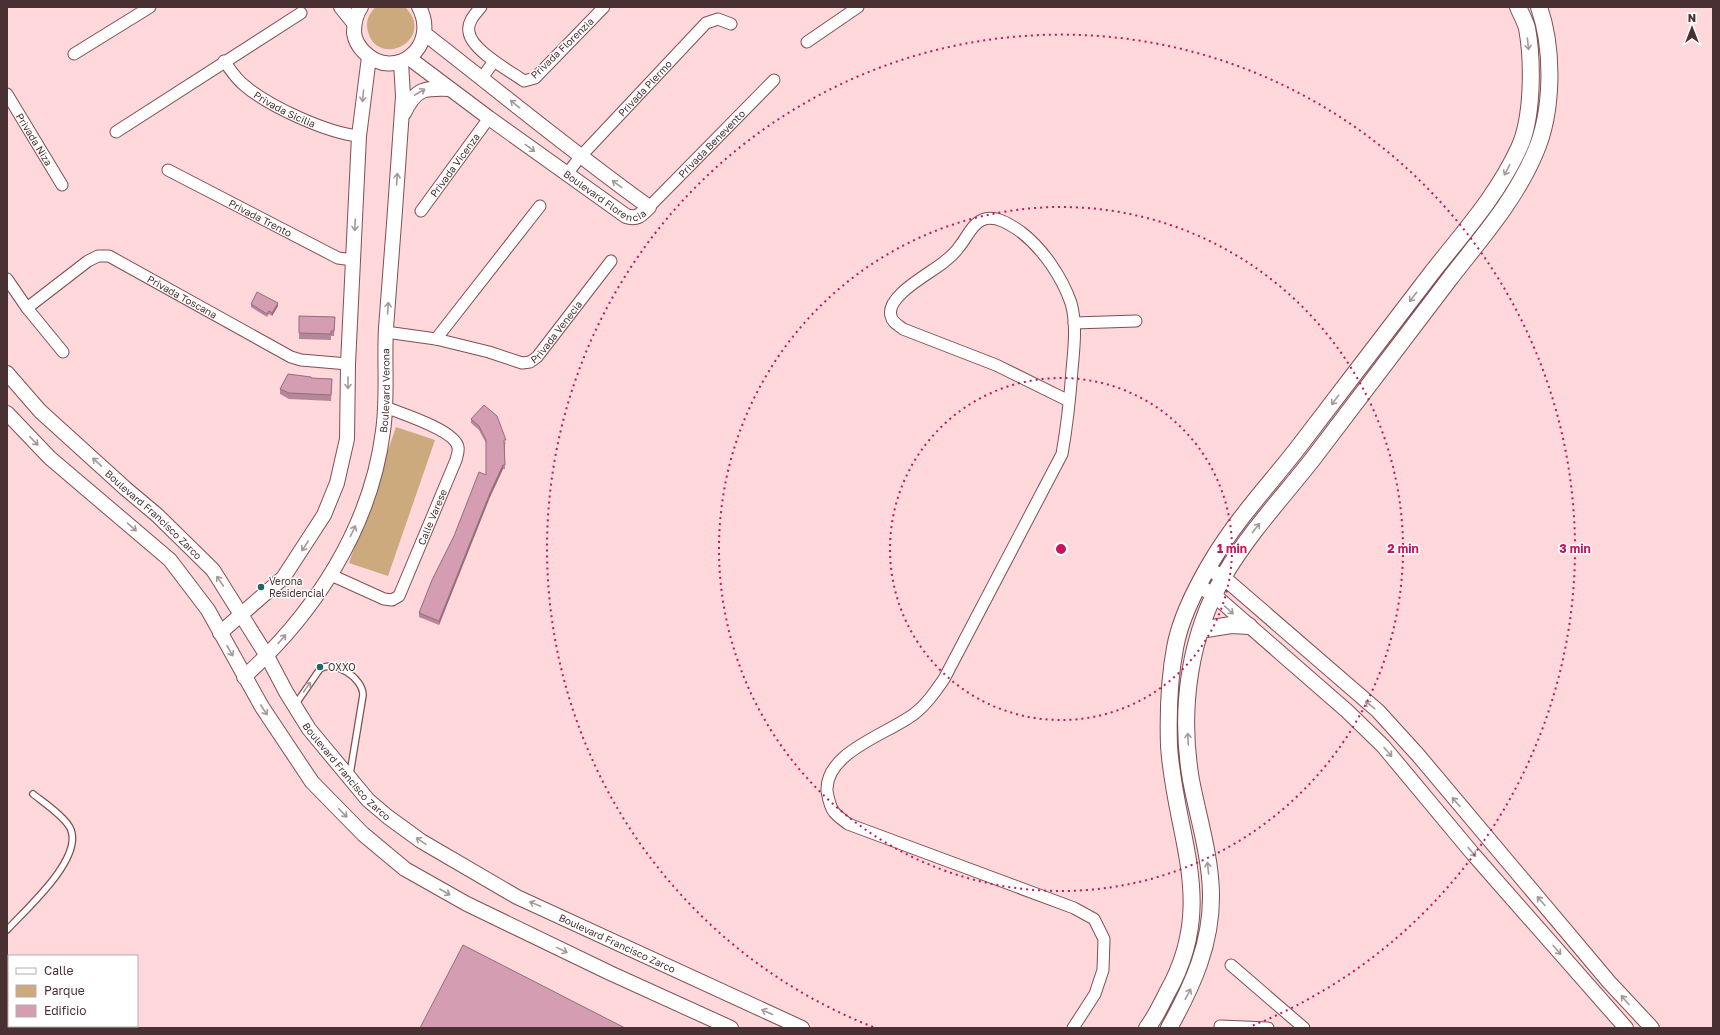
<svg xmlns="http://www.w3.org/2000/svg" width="1720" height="1035" font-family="'Golos Text',sans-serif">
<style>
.green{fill:#ccaa7e}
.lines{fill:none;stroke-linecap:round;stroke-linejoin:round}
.service-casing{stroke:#834e53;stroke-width:8}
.minor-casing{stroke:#834e53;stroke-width:13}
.tertiary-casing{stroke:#834e53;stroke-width:16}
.secondary-casing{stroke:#834e53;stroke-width:18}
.service{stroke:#fff;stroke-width:5.5}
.minor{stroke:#fff;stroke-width:11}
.tertiary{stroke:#fff;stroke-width:14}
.secondary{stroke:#fff;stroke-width:16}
.wall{fill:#b68799}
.shaded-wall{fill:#946e7d}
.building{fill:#d49db2;stroke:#946e7d}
.oneway{stroke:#a49898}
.ring{fill:none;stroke:#c2185b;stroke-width:2;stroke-dasharray:2 4}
.poi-dot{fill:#1a6867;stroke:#fff;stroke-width:1.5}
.labels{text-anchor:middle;stroke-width:3;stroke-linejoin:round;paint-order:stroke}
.street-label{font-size:10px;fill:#493032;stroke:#fff}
.poi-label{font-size:10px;fill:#493032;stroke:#fff;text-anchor:start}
.centre{fill:#c2185b;stroke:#fff;stroke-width:2}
.ring-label{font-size:12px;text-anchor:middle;font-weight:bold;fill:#c2185b;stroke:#fff;stroke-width:3;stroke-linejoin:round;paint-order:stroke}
</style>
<rect width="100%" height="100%" fill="#fed8da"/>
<path class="green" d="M376,7H405C437,38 379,70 368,32C365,22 369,13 376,7Z
M396,427L435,440L388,576L349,563Z"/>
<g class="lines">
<defs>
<path id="service" d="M295,705L320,669C334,659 363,678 363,695L350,774
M7,930C26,909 82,860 71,830C67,818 43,802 33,794"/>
<g id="minor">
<path d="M481,7C475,14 467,22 469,32C471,50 510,71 524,81L535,78L604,7"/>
<path d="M807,42L858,7"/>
<path d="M74,54L150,7"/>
<path id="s1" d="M224,61C230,69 236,79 244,85C268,106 327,133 359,136"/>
<path d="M482,78L494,61"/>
<path id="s2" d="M7,94L62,185"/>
<path d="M116,132L301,13"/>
<path id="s3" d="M168,170L338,258L353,260"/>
<path id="s4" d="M567,174L580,157L706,23L718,19L731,24"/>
<path id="s5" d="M649,207L774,80"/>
<path id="s6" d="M421,211L489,118"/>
<path d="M7,279L27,308L63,352"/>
<path id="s7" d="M27,308L88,261L98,256H109L291,357L301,360L348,364"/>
<path d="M1074,323L1136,321"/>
<path id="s8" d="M386,332L436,339L489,352L522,363L530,362L537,357L611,261"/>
<path d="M436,339L540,206"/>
<path d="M1069,401L996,365L903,329C898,325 892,322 891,316C885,296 931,273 944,262C949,258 955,253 959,247C966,239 972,224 982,220C995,214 1011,225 1021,232C1043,249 1062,277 1071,303C1077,324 1074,348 1072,370C1070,398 1067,426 1062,454L944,679C935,692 926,705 914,714C888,734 825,752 827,791C828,797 830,807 834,812C837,816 843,820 848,824L1074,908L1094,919L1104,939L1103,970L1095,994L1073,1028"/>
<path id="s9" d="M331,575L384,599L392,600L399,596L456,460C457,456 459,451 458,447C455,430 400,413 385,407"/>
<path d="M1231,965L1304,1028"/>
<path d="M7,1018L9,1013"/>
<path d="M1220,1026L1268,1028"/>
</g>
<g id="tertiary">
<path d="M341,7L354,23"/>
<path d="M361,7C355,15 354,23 354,33C355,40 359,47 364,52C395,83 440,46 419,7"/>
<path id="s10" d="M409,58L489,118L626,216C637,220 642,214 649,207C572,152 500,92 425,34"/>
<path d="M404,113C416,88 424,88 450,89"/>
<path id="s11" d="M7,373L40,411L126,489L157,515L213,570L267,656L286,692L309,729L368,800L388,817L421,841L517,897L802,1028"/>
<path d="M7,413L50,458L170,560L208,610L262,707L312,782L363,834L405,869L467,904L610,973L731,1028"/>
<path d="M1207,568L1223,577L1378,711L1418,755L1609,982L1652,1028"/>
<path d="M1199,586L1214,595L1347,711L1383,746L1473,854L1626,1028"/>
<path d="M220,633L283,578L324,515L337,483L347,439L348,364L359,136L369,57"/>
<path id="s12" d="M244,677C315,613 371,527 383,431C388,397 384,362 386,328C392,251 398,173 403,96L401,62"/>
<path d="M7,968L9,970"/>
<path d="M7,989L9,991"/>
<path d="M51,1026L53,1028"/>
<path d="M77,1026L80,1028"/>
</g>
<path id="secondary" d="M1200,630L1231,625L1249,626
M1147,1028C1155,1018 1161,1005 1167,993C1218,903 1175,837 1169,746C1168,714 1169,680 1175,648C1180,619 1198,584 1213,559C1237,519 1268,486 1297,449C1342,391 1385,333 1430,275C1462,234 1497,196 1519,148C1533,118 1533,61 1527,28C1525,21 1521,14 1518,7
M1169,1028C1193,985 1212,943 1211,893C1210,854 1198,817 1191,780C1179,710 1189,635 1225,574C1250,532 1282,498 1312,460C1359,399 1405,338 1451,277C1482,237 1515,200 1535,153C1553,112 1554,50 1539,7"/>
</defs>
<use href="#service" class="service-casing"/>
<use href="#minor" class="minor-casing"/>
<use href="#tertiary" class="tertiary-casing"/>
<use href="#secondary" class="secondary-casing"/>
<use href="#service" class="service"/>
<use href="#minor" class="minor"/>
<use href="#tertiary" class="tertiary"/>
<use href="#secondary" class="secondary"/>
</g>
<path class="wall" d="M251,304L278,306L272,316L269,314L267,317L251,307Z
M299,316L335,317L334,336H331V340L299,339Z
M311,378L332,385L331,401L289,399L280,394V389Z
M471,419L506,443L505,444V469H503L490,497L439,625L419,617V613L486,475V443L479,430L471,423Z"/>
<path class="shaded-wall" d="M278,303V306L272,316V313Z
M503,465V469L490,497L439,625V621L490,493Z"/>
<path class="building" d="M257,292L278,303L272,313L269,311L267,314L251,304Z
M299,316L335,317L334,331H331V334L299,333Z
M288,374L311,377V378L332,379L331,395L289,393L280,389Z
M484,405L497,416L506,440H504L505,465H503L490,493L439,621L419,613L432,580L454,536L479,472L486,475V440L479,426L471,419Z
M463,945L625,1028H420Z"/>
<defs><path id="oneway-shaft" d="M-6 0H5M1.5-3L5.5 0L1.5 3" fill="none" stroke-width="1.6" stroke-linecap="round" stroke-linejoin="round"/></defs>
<g class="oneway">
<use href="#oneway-shaft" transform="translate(1528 44) rotate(84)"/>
<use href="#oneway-shaft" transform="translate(420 92) rotate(-30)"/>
<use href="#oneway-shaft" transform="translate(363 96) rotate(96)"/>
<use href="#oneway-shaft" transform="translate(515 104) rotate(-141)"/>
<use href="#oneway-shaft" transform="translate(530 148) rotate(36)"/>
<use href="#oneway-shaft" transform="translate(1507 170) rotate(118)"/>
<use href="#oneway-shaft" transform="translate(397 179) rotate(-86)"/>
<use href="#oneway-shaft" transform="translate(617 184) rotate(-144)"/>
<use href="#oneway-shaft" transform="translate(355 225) rotate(93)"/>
<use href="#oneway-shaft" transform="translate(1413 297) rotate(128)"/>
<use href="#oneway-shaft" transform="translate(388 308) rotate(-86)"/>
<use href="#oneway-shaft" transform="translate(348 383) rotate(90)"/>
<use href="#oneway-shaft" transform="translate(1335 400) rotate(127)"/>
<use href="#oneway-shaft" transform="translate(34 441) rotate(46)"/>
<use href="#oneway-shaft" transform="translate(97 462) rotate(-137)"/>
<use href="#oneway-shaft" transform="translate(132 527) rotate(41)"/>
<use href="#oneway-shaft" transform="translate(1256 528) rotate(-52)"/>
<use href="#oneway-shaft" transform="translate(353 531) rotate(-64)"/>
<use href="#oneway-shaft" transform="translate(305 546) rotate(123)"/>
<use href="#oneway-shaft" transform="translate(220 581) rotate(-124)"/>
<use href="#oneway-shaft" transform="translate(1229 610) rotate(42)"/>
<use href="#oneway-shaft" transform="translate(282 639) rotate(-50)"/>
<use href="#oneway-shaft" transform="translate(230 651) rotate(61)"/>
<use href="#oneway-shaft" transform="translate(307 687) rotate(-55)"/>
<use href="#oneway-shaft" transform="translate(1370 705) rotate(-142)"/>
<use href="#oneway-shaft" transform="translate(264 710) rotate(57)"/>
<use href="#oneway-shaft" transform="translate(1188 739) rotate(-93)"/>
<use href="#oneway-shaft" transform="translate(1388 752) rotate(49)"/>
<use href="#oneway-shaft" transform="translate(1456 802) rotate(-131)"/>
<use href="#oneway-shaft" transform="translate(343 813) rotate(46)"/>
<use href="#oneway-shaft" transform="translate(421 841) rotate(-146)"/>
<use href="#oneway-shaft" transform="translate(1472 852) rotate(50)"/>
<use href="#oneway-shaft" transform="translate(1208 868) rotate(-96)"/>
<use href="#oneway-shaft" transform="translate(445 892) rotate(30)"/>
<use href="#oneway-shaft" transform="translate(1541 901) rotate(-131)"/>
<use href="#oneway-shaft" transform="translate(535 904) rotate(-157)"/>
<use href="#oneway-shaft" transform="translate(562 950) rotate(26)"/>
<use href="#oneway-shaft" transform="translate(1557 950) rotate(50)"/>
<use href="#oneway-shaft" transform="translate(1188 994) rotate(-62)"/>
<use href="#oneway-shaft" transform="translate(1625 1000) rotate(-131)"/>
<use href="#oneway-shaft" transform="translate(767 1012) rotate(-156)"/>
</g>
<g class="ring">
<circle cx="1061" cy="549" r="171"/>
<circle cx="1061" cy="549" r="342"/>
<path d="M873 1027A514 514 0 1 1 1249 1027"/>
</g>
<g class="poi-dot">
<circle cx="261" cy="587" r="4"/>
<circle cx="320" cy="667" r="4"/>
</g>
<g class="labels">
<g class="street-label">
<text transform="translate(562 48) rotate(-44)" y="4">Privada Florenzia</text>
<text dy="4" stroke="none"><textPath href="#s4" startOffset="116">Privada Plermo</textPath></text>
<text dy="4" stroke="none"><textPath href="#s1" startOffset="79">Privada Sicilia</textPath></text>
<text dy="4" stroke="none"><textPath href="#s2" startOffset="53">Privada Niza</textPath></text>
<text dy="4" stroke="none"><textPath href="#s5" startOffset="89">Privada Benevento</textPath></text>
<text dy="4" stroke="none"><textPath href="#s6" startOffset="57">Privada Vicenza</textPath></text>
<text dy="4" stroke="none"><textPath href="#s10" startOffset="241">Boulevard Florencia</textPath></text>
<text dy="4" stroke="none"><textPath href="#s3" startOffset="104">Privada Trento</textPath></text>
<text dy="4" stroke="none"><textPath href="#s7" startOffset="183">Privada Toscana</textPath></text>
<text dy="4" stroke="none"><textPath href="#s8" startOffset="188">Privada Venecia</textPath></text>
<text dy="4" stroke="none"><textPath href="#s12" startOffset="329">Boulevard Verona</textPath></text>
<text dy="4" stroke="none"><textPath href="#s11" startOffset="204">Boulevard Francisco Zarco</textPath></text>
<text dy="4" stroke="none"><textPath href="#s9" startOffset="160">Calle Varese</textPath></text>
<text dy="4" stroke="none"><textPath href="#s11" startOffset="528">Boulevard Francisco Zarco</textPath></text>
<text dy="4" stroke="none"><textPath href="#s11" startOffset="852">Boulevard Francisco Zarco</textPath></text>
</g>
<g class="poi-label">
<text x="269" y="585">Verona<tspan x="269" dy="12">Residencial</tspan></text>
<text x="328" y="671">OXXO</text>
</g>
</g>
<circle cx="1061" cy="549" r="6" class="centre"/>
<g class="ring-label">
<text x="1232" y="553">1 min</text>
<text x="1403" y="553">2 min</text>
<text x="1575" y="553">3 min</text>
</g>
<rect width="1720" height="1035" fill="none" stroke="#493032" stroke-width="16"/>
<rect x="8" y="955" width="130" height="72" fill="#ffffff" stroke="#b6acad"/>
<rect x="16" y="968" width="20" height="6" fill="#ffffff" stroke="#b6acad"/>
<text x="44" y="975" font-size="12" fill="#493032">Calle</text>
<rect x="16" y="985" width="20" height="12" fill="#ccaa7e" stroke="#b6acad"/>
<text x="44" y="995" font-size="12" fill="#493032">Parque</text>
<rect x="16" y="1005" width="20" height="12" fill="#d49db2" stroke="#b6acad"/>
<text x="44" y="1015" font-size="12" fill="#493032">Edificio</text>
<g transform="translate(1692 28)" stroke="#ffffff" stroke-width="3" paint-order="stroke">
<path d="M0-3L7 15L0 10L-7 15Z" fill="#493032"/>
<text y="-6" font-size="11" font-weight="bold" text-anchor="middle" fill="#493032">N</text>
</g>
</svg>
